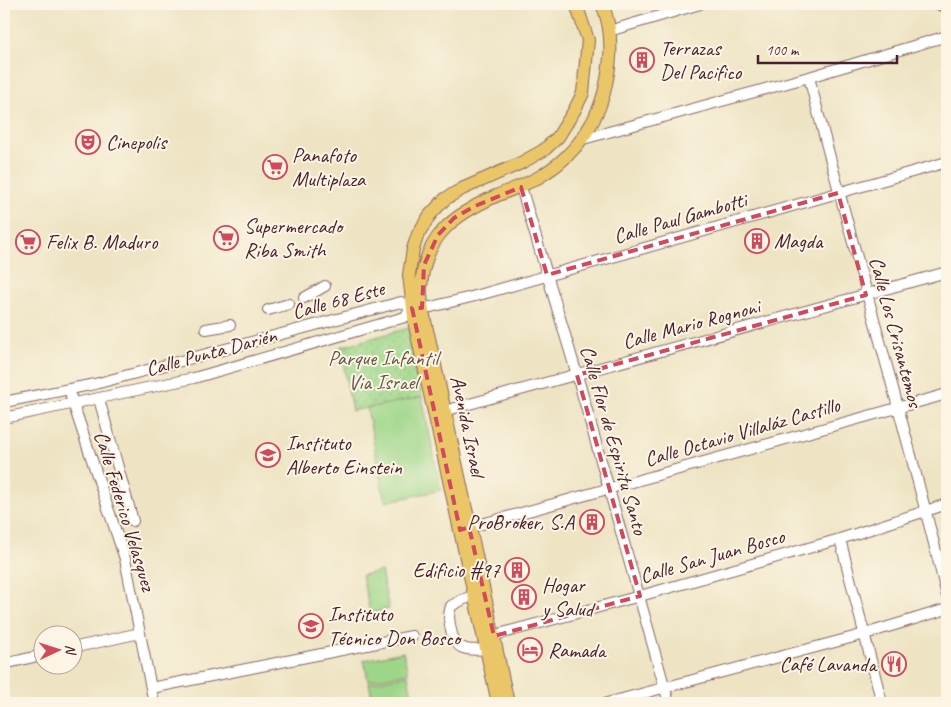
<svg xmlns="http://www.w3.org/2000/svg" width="951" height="707" font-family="Caveat,sans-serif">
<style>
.grass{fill:url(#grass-dots);stroke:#747a5a}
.pitch{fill:#9dd688;stroke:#747a5a}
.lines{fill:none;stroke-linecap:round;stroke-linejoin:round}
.minor-casing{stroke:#836461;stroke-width:12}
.major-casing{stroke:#836461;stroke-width:14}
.minor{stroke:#fff;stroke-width:10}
.major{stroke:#ebc669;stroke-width:12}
.marked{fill:none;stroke:#d1495b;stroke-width:4;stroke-dasharray:10 6;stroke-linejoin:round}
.labels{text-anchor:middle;stroke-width:4;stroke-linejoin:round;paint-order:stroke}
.poi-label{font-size:21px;fill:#4a1f2b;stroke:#fcf5e5;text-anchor:start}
.street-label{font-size:21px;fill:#4a1f2b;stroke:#fcf5e5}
.park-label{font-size:21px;fill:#635647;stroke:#fcf5e5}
</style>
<defs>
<pattern id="grass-dots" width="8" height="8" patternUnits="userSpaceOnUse" patternTransform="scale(1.25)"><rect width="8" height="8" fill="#9dd688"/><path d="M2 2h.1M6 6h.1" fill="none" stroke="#89b776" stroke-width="1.8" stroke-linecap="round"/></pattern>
</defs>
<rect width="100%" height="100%" fill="#fcf5e5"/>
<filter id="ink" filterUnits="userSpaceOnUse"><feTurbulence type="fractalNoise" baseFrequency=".02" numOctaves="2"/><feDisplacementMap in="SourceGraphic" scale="10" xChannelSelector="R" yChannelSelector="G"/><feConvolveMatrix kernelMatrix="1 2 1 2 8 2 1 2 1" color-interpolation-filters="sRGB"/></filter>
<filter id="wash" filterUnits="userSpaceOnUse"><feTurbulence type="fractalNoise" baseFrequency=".0096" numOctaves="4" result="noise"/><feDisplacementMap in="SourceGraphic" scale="20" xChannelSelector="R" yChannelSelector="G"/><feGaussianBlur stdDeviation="1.12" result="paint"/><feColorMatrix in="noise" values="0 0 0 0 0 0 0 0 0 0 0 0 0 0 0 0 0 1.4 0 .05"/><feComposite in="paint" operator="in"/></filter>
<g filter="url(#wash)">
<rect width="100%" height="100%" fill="#eee4c4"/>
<path class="grass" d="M408,328L412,339L422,397L352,411L340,347Z"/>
<path class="pitch" d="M422,397L441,490L385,502L367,408Z
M381,571L389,609L370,613L362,575Z
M403,652L408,673L368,681L364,660Z
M408,675L412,696L373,703L369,683Z"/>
</g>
<g filter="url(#ink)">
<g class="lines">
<defs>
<path id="minor" d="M609,31L700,4
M809,77C853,251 905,422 947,596
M583,139L809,77L947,36
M521,187L577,375L669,703
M304,298L325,286
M268,310L289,304
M206,329L230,325
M71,397L125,559L154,703
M99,399L133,521
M4,402L95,384L401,302L412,308
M444,411L947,272
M4,418L194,378L405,317L412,308L431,307L479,295L947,162
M464,529L947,394
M840,539L882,703
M475,595L462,600L451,606C448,615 449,621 451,630C455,651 468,651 487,649
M488,637L640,596L840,539L947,504
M72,648L140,633
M4,664L42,655
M151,688L412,636
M607,703L865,634L947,609"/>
<path id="major" d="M940,4L947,7
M498,703L415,326L409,275L413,249L418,234L430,215L445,199L462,189L521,163L544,150L558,137L574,111L583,93L588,40L576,4
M508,703L431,347C427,328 420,307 421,287C424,237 453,215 496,196C512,189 529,184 544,174C578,153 601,117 607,79C612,54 612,27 602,4"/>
</defs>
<use href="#minor" class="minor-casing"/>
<use href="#major" class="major-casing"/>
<use href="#minor" class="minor"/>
<use href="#major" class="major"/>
</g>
</g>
<path class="marked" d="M521,187L547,275L838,193L866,295L577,375L640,596L494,636L469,527L460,530L412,308H422L424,265L438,235L454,218L473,207Z"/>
<defs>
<symbol id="building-ring" viewBox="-11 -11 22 22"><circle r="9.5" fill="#fcf5e5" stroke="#d1495b" stroke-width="1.5"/><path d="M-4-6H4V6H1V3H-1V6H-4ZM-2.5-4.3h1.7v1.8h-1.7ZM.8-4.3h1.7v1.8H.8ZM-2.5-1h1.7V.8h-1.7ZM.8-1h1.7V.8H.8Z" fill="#d1495b"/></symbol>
<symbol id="theatre-ring" viewBox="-11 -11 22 22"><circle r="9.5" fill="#fcf5e5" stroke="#d1495b" stroke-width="1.5"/><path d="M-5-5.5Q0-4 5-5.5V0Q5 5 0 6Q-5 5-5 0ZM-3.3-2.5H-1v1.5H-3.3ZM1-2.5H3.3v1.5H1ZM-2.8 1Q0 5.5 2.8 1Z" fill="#d1495b"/></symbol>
<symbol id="supermarket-ring" viewBox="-11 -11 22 22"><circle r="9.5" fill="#fcf5e5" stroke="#d1495b" stroke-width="1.5"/><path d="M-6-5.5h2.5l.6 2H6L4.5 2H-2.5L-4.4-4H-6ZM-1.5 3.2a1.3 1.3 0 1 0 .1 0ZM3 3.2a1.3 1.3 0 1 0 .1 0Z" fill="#d1495b"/></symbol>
<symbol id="school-ring" viewBox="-11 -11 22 22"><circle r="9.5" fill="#fcf5e5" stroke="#d1495b" stroke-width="1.5"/><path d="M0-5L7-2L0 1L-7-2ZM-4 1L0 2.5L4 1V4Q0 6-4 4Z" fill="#d1495b"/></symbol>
<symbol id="hotel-ring" viewBox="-11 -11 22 22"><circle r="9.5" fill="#fcf5e5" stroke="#d1495b" stroke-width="1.5"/><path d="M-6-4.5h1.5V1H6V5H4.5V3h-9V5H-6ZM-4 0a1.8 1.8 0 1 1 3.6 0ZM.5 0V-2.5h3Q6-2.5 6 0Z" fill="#d1495b"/></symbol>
<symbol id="restaurant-ring" viewBox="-11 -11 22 22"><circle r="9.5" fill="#fcf5e5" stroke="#d1495b" stroke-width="1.5"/><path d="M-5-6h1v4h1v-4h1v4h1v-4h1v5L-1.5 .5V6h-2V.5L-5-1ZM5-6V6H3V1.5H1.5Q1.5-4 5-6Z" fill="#d1495b"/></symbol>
</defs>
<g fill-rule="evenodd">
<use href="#building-ring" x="628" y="46" width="28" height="28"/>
<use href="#theatre-ring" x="74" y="128" width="28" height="28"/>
<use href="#supermarket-ring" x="261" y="153" width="28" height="28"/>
<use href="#supermarket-ring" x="212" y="224" width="28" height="28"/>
<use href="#building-ring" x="743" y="227" width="28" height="28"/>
<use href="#supermarket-ring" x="14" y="228" width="28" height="28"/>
<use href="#school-ring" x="254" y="441" width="28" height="28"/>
<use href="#building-ring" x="578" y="508" width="28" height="28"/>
<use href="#building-ring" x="503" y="556" width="28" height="28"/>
<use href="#building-ring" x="510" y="583" width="28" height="28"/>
<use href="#school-ring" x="297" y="612" width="28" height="28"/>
<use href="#hotel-ring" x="516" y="636" width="28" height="28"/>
<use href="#restaurant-ring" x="880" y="650" width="28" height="28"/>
</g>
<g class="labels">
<g class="poi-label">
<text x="660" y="55">Terrazas<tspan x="660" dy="24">Del Pacifico</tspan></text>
<text x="106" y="149">Cinepolis</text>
<text x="292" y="162">Panafoto<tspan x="292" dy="24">Multiplaza</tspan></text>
<text x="244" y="233">Supermercado<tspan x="244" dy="24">Riba Smith</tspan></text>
<text x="774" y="248">Magda</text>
<text x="46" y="249">Felix B. Maduro</text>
<text x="286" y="450">Instituto<tspan x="286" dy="24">Alberto Einstein</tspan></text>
<text x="574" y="529" text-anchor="end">ProBroker, S.A</text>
<text x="500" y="577" text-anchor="end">Edificio #97</text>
<text x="542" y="592">Hogar<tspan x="542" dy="24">y Salud</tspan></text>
<text x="328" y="621">Instituto<tspan x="328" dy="24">Técnico Don Bosco</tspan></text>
<text x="548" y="657">Ramada</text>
<text x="876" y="671" text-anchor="end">Café Lavanda</text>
</g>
<g class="street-label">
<text transform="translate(680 218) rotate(-16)" y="7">Calle Paul Gambotti</text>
<text transform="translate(338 300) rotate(-15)" y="7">Calle 68 Este</text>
<text transform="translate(691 324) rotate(-15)" y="7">Calle Mario Rognoni</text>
<text transform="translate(896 332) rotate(75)" y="7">Calle Los Crisantemos</text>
<text transform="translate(211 352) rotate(-15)" y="7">Calle Punta Darién</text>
<text transform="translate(468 426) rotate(78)" y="7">Avenida Israel</text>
<text transform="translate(742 432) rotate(-16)" y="7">Calle Octavio Villaláz Castillo</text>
<text transform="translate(614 440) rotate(74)" y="7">Calle Flor de Espiritu Santo</text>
<text transform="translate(125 511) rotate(73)" y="7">Calle Federico Velasquez</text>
<text transform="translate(712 556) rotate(-16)" y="7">Calle San Juan Bosco</text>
</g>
<g class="park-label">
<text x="383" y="365">Parque Infantil<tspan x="383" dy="24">Via Israel</tspan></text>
</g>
</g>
<rect width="951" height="707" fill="none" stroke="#fcf5e5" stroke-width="20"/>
<g transform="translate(58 650) rotate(86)"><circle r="24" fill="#fcf5e5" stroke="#b59f9b"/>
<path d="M0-4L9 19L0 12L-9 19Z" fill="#d1495b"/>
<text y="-8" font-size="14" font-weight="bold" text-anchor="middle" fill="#4a1f2b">N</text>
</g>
<path d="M758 55v8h139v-8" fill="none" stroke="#4a1f2b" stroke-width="2.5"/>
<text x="766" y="55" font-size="15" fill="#4a1f2b" stroke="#fcf5e5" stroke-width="4" paint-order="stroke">100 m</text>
</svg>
